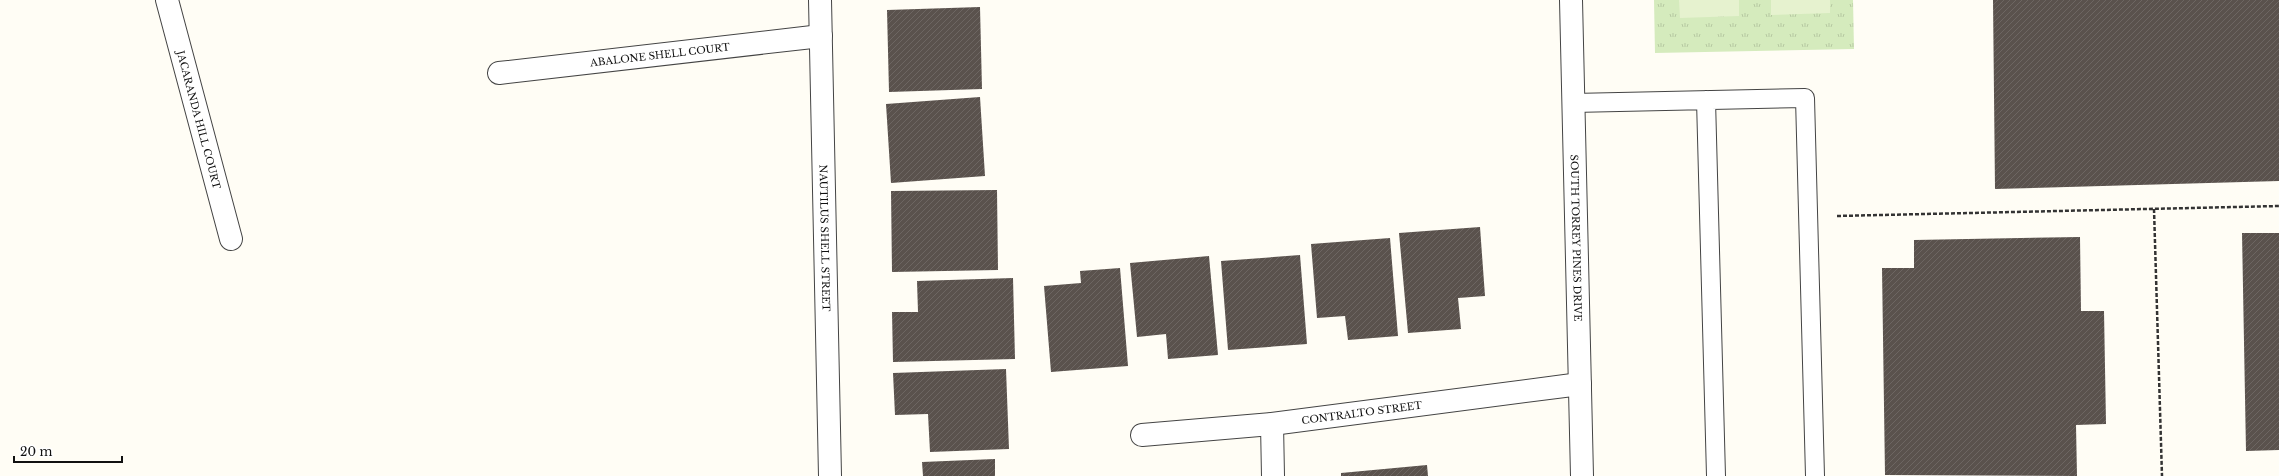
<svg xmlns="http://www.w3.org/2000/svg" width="2279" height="476" font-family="'Libre Baskerville',serif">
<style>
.park{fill:url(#park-tufts)}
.pitch{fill:#e6f2cf}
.building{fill:url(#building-hatch)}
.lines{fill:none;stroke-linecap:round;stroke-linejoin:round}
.service-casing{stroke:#444;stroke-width:20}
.minor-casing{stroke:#444;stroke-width:24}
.tertiary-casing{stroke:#444;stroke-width:24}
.path{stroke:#333;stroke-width:2.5;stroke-dasharray:4 2;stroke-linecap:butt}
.service{stroke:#fff;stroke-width:18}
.minor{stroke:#fff;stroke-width:22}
.tertiary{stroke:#fff;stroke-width:22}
.labels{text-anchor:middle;stroke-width:4;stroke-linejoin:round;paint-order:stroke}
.street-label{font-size:10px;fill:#111;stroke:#fff}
</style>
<defs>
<pattern id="park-tufts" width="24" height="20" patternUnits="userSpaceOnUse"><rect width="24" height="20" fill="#d5ebbd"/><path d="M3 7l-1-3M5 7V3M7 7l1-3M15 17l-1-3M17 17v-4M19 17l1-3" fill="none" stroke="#b6c8a1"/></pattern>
<pattern id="building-hatch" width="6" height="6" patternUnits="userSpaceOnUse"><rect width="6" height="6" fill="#5a524d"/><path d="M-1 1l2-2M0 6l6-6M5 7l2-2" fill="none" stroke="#6d6662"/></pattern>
</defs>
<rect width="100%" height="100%" fill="#fffdf5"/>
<path class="park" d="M1654,0H1853L1854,49L1655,53Z"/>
<path class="pitch" d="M1679,0H1739V16L1680,18Z
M1771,0H1830V13L1771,15Z"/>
<path class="building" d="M1993,0H2279V181L1995,189Z
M980,7L982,89L889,92L887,10Z
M980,97L985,176L891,183L886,104Z
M997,190L998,270L892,272L891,191Z
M1480,227L1485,296L1458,298L1461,329L1408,333L1399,233Z
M2242,233H2279V450L2246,451Z
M2080,237L2081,311H2104L2106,424L2076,425L2077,476L1885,475L1882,268H1914V240Z
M1390,238L1398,336L1348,340L1345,316L1317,318L1311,244Z
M1300,255L1307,344L1228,350L1221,261Z
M1209,256L1218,355L1168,359L1166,334L1137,337L1130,263Z
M1120,268L1128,366L1051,372L1044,286L1081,283L1080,271Z
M1013,278L1015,359L893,362L892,312H918L917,281Z
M1006,369L1009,449L930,452L928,414L895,415L893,373Z
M995,459V476H923L922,462Z
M1427,465L1428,476H1341V473Z"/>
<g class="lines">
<defs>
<path id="service" d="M1706,100L1716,476
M1573,103L1805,98L1815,476"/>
<g id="minor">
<path id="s1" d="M167,0L231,239"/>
<path id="s2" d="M820,0L830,476"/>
<path id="s3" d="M499,73L821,36"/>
<path d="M1272,424L1273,476"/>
<path id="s4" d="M1142,435L1272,424L1580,384"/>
</g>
<g id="tertiary">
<path id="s5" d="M1571,0L1582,476"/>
</g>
</defs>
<use href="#service" class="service-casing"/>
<use href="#minor" class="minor-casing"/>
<use href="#tertiary" class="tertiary-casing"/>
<path class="path" d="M2154,209L2162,476
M1837,216L2279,206"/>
<use href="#service" class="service"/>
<use href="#minor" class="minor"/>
<use href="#tertiary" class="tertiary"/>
</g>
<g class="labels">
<g class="street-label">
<text dy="4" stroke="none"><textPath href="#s3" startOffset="162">ABALONE SHELL COURT</textPath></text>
<text dy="4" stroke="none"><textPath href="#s1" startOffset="124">JACARANDA HILL COURT</textPath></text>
<text dy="4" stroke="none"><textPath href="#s2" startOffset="238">NAUTILUS SHELL STREET</textPath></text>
<text dy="4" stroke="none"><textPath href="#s5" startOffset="238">SOUTH TORREY PINES DRIVE</textPath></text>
<text dy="4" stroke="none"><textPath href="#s4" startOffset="221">CONTRALTO STREET</textPath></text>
</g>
</g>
<path d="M14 456v6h108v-6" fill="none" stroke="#111111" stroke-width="2"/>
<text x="20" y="456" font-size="12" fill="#111111" stroke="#ffffff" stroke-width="3" paint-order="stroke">20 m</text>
</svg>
